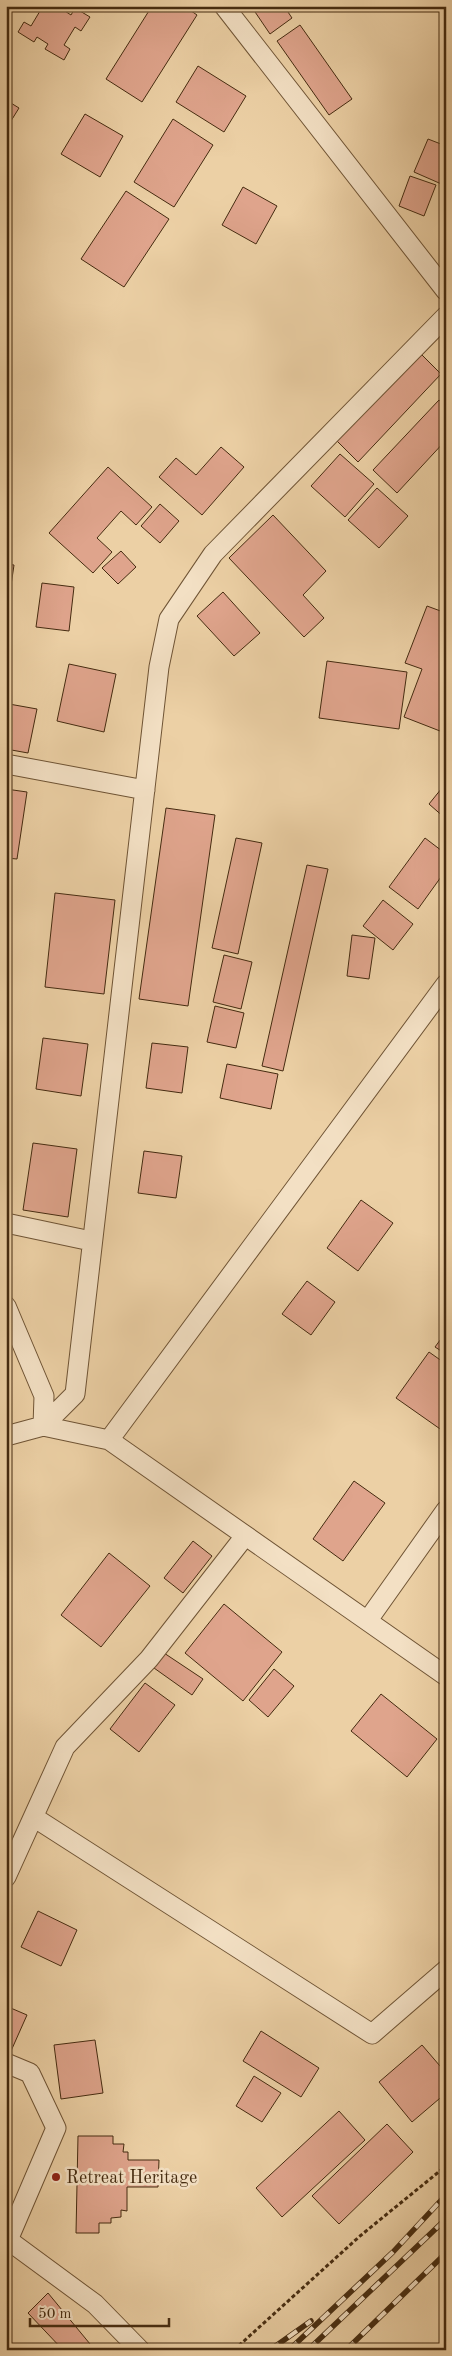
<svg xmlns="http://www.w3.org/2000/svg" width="452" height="2356" font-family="'Old Standard TT',serif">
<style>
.building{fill:#dfa48c;stroke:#452b10}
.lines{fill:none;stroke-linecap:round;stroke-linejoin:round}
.minor-casing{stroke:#6f5435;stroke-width:21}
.path{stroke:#452b10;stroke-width:3;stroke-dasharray:4 2.5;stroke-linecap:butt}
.minor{stroke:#f3e0c4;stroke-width:19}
.rail-casing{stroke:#452b10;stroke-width:5.5}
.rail{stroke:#f3e0c4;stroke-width:4;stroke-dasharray:11;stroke-linecap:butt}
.poi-dot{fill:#8f2418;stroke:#f3e0c4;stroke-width:2}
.labels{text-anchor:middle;stroke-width:5;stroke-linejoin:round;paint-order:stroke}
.poi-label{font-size:18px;fill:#452b10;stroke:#f3e0c4;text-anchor:start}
</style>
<rect width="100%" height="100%" fill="#ecd0a5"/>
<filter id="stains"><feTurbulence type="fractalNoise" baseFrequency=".004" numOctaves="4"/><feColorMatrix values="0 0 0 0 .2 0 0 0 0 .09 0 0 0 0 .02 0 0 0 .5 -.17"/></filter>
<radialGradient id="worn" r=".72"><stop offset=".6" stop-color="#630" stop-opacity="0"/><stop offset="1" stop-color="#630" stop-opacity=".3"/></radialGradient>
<path class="building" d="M43,6H57L71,15L75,8L90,17L81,31L75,27L64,45L70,49L64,60L45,49L48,44L37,37L34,42L18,32L24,22L31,26Z
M152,6H184L197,15L142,102L106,79Z
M251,6H284L292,18L270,34Z
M300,25L352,99L329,115L277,41Z
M198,66L246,96L224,132L176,102Z
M6,100L19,108L6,129Z
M85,114L123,136L100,177L61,154Z
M173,119L213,145L174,207L134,182Z
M428,139L446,146V186L414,172Z
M410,176L436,185L424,216L399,206Z
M243,187L277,206L256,244L222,225Z
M126,191L169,219L124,287L81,259Z
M419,352L441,374L358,462L336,440Z
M439,400L446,406V440L397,493L373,470Z
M221,447L244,467L202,515L159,477L176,458L196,475Z
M340,454L374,484L345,517L311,486Z
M108,467L152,507L136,525L121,511L97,538L112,552L93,573L49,533Z
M377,488L408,516L379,548L348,520Z
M160,504L179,521L160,543L141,526Z
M273,515L326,571L303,595L324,618L304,637L229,558Z
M121,551L136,567L118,584L102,568Z
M6,564L14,565L9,599L6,598Z
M42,583L74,587L69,631L36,627Z
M223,592L260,633L234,656L197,616Z
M427,606L446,613V715L440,731L404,717L422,669L405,663Z
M327,661L407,672L399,729L319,718Z
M69,664L116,674L104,732L57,721Z
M9,704L37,709L28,753L6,749V718Z
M446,783V819L429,804Z
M6,789L27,792L17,859L6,858Z
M166,808L215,815L188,1006L139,999Z
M236,838L262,843L238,954L212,948Z
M425,838L446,854V870L418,909L389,887Z
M307,865L328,869L283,1071L262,1066Z
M55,893L115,900L104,994L45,987Z
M383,900L413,924L393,950L363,926Z
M352,935L375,938L369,979L347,976Z
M224,955L252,962L241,1009L213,1002Z
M215,1006L244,1013L236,1048L207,1042Z
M43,1038L88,1044L81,1096L36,1089Z
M152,1043L188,1047L182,1093L146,1088Z
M227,1064L278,1074L271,1109L220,1098Z
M33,1143L77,1149L68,1217L23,1210Z
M144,1151L182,1156L176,1198L138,1193Z
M361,1200L393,1223L358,1271L327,1248Z
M307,1281L335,1302L311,1335L282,1314Z
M446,1332V1354L435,1347Z
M429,1352L446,1364V1427L443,1431L396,1398Z
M6,1375L10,1388L6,1389Z
M354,1481L385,1503L343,1561L313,1539Z
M193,1541L212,1556L183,1593L164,1578Z
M109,1553L150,1586L101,1647L61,1615Z
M224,1604L282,1652L243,1701L185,1653Z
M164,1653L203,1679L192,1695L154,1668Z
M274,1669L294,1686L268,1717L249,1700Z
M145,1683L175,1705L139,1752L110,1729Z
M381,1694L437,1739L407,1777L351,1731Z
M38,1911L77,1930L61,1966L21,1947Z
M6,2006L27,2015L11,2051L6,2048Z
M261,2031L319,2068L301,2097L243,2061Z
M95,2040L103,2093L61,2099L54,2045Z
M422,2045L446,2073V2093L412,2122L379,2082Z
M254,2076L281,2093L262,2122L236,2106Z
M339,2111L365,2140L282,2217L256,2188Z
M387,2124L413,2152L339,2224L312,2196Z
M78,2136H113V2144H124L123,2152H128V2160H159L158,2187H127V2211L121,2210V2217L111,2218V2223H99V2233H76Z
M48,2293L95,2350H63L28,2313Z"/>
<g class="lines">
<defs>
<path id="minor" d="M224,6L446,291
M6,764L145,790
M6,1223L91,1241
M6,1306L44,1396L43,1426
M43,1426L75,1394L159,667L169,619L213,554L446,316
M6,1436L43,1426L109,1440L446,1676
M109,1440L446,984
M368,1620L446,1510
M35,1818L372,2034L446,1970
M6,1877L65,1747L149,1659L245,1536
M6,2063L30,2073L56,2128L8,2240L95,2304L140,2350"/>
</defs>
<use href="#minor" class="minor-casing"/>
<path class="path" d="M234,2350L360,2236L446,2166"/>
<use href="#minor" class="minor"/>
<defs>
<path id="rail" d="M270,2350L311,2321
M289,2350L393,2252L446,2195
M308,2350L446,2219
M346,2350L446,2253"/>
</defs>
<use href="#rail" class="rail-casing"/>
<use href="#rail" class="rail"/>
</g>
<circle class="poi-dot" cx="56" cy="2177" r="5"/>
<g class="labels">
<g class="poi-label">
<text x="66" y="2183">Retreat Heritage</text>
</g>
</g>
<rect width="452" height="2356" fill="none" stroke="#ecd0a5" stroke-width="25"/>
<rect x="8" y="8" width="437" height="2341" fill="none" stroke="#452b10" stroke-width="2.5"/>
<rect x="12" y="12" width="427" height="2331" fill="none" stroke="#452b10"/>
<path d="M30 2318v8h139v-8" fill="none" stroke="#452b10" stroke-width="2.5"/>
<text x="38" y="2318" font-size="15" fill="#452b10" stroke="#f3e0c4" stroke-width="4" paint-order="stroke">50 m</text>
<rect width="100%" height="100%" filter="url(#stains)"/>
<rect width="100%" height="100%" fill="url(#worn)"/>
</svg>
